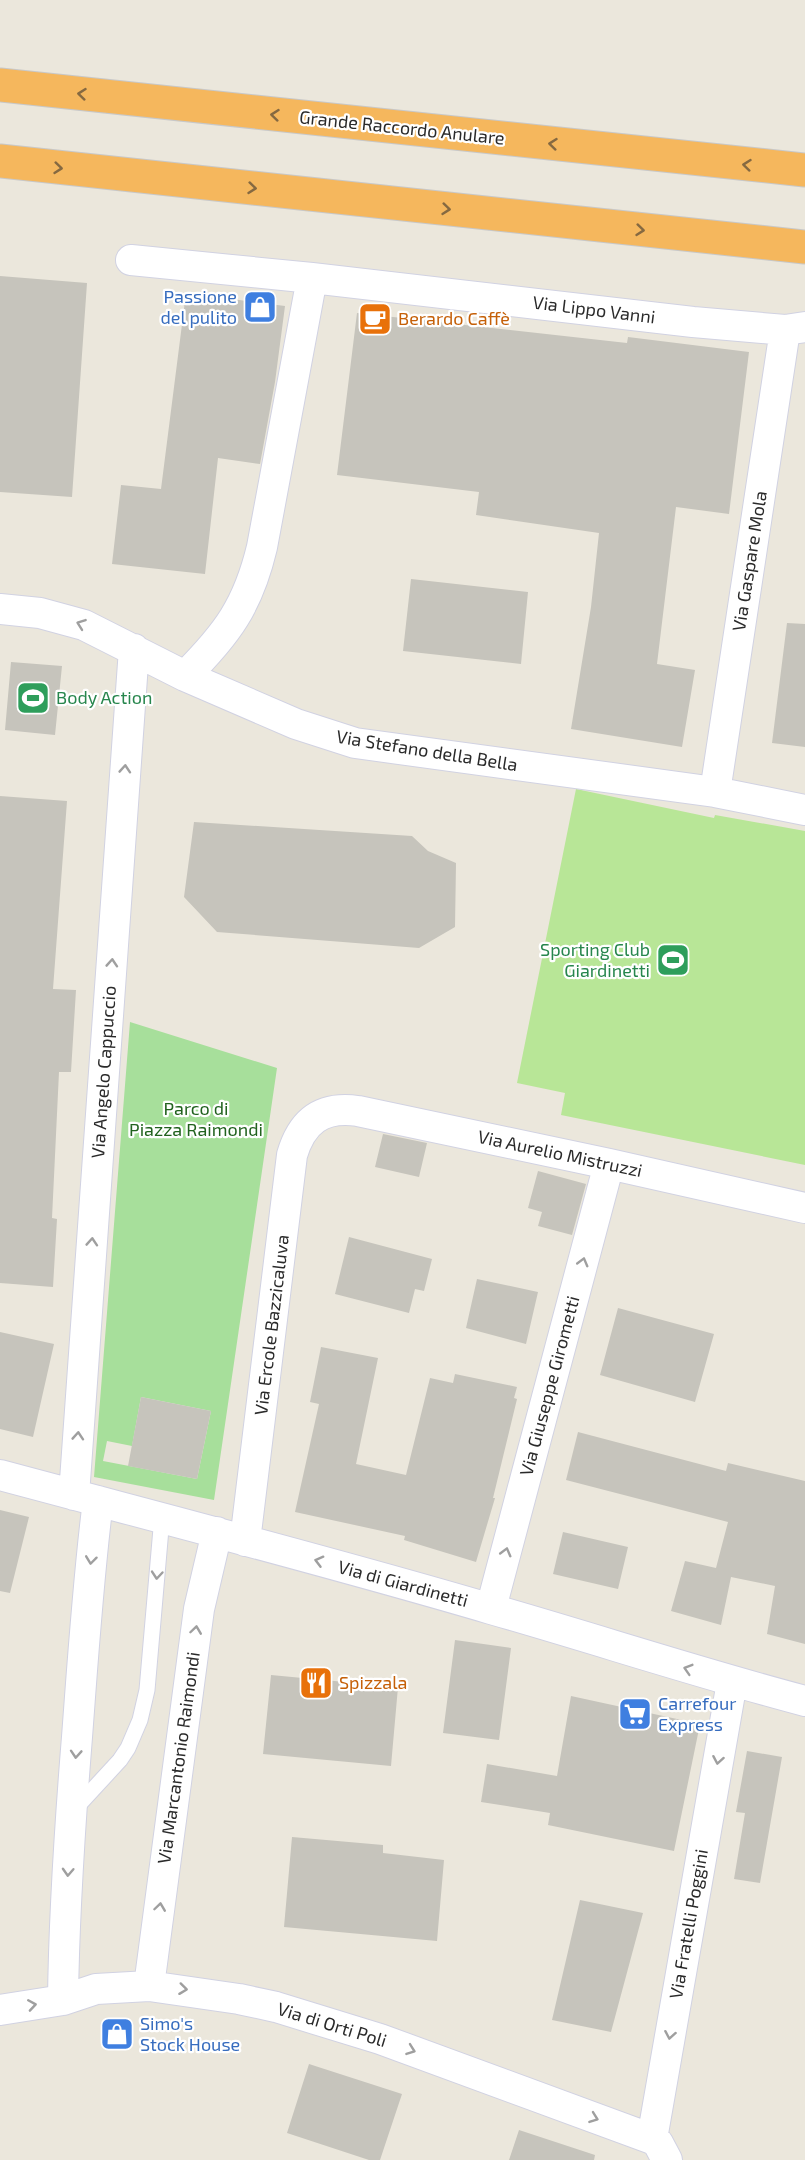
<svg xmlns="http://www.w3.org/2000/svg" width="805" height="2160" font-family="'Exo 2',sans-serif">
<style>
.green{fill:#a7df9b;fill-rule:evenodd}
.pitch{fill:#b8e697}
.building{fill:#c6c4bc}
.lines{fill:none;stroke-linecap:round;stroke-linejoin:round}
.service-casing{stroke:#d1d2e2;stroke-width:17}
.minor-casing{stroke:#d1d2e2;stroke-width:32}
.motorway-casing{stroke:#c8c8c8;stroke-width:35}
.service{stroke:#fff;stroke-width:15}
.minor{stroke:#fff;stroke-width:30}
.motorway{stroke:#f5b75d;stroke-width:33}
.oneway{stroke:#856941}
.oneway2{stroke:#9f9f9f}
.labels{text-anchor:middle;stroke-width:4.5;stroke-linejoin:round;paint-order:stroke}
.street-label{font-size:18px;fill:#2a2a2a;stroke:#fff}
.shop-label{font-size:18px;fill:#366cbe;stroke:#fff;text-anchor:start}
.food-label{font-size:18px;fill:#c56008;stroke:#fff;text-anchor:start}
.leisure-label{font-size:18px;fill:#27864d;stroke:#fff;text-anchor:start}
.park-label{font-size:18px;fill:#21621e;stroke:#fff}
</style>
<rect width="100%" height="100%" fill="#ebe7dc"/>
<path class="green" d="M130,1022L277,1068L214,1500L94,1477ZM141,1397L211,1411L197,1479L103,1461L107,1441L132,1446Z"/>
<path class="pitch" d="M576,789L714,818L715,815L805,831V1165L561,1115L565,1093L517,1083Z"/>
<path class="building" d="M0,276L87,283L72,497L0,492Z
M186,293L285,306L275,382L260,464L218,458L205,574L112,564L121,485L161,489Z
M357,313L627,343L628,337L749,352L729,514L676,507L657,664L695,670L682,747L571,729L591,607L599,533L476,515L479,492L337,475Z
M411,579L528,592L521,664L403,651Z
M787,623L805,624V747L772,743Z
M11,662L62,666L55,735L5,730Z
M0,796L67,801L53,989L76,990L71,1072H59L52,1218L57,1219L53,1287L0,1283Z
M194,822L412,836L428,851L456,863L455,927L419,948L217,932L184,897Z
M383,1134L427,1143L419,1177L375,1167Z
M538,1171L586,1184L572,1235L538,1226L542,1212L528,1208Z
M349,1237L432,1259L424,1291L415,1289L409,1313L335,1294Z
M477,1279L538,1292L526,1344L466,1328Z
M618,1308L714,1334L695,1402L600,1375Z
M0,1332L54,1344L33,1437L0,1429Z
M321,1347L378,1358L356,1464L406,1475L430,1378L453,1383L455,1374L517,1387L514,1398L517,1399L493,1498H495L476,1562L404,1540L405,1536L295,1512L319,1404L310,1402Z
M141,1397L211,1411L197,1479L128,1466Z
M578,1432L726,1471L728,1463L805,1481V1644L767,1634L775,1586L731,1577L721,1625L671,1611L685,1561L716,1568L728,1522L566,1480Z
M0,1510L29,1517L10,1593L0,1591Z
M563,1532L628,1547L618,1589L553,1574Z
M455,1640L511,1648L499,1740L443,1733Z
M271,1675L398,1687L391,1766L263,1754Z
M571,1696L700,1724L674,1851L548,1825L550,1813L481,1802L487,1764L557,1776Z
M747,1751L782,1757L760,1883L734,1879L745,1813L736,1812Z
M292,1837L383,1845V1853L444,1860L437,1941L284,1927Z
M580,1900L643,1913L611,2032L552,2020Z
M309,2064L402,2094L380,2160H369L287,2133Z
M519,2130L595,2155L594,2160H509Z"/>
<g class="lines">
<defs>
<path id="service" d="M74,1810L120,1760L128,1748L140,1720L147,1690L162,1517"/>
<path id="minor" d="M131,260L312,278L693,322L785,330L805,327
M0,609L40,613L84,625L185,676L296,724L355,743L715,792L805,810
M185,676C227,634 248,606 262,547L312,278
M715,792L785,330
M0,1475C164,1519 328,1561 491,1609C596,1639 699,1673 805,1701
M74,1495L134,649
M245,1541L292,1155C302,1121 322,1106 358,1111L609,1164L805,1208
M491,1608L609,1164
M149,1986L199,1609L217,1532
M63,2000C64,1912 70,1824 77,1737C83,1658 88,1580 98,1501
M0,2010L63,2000L96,1989L149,1986L239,1999L276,2007L380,2039L652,2139L658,2143L667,2160
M652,2139L732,1682"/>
<path id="motorway" d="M0,85L805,170
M0,161L805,247"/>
</defs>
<use href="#service" class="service-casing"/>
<use href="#minor" class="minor-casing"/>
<use href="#motorway" class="motorway-casing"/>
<use href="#service" class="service"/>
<use href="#minor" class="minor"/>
<use href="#motorway" class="motorway"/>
</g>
<defs><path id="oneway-chevron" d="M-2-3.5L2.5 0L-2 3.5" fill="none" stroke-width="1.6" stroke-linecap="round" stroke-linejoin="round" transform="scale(1.5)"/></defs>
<g class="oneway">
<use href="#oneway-chevron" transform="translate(82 94) rotate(-174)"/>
<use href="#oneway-chevron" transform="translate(275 115) rotate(-174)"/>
<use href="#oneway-chevron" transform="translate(553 144) rotate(-174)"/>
<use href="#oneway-chevron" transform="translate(747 165) rotate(-174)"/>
<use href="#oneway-chevron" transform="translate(58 168) rotate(6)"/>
<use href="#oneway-chevron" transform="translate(252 188) rotate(6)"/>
<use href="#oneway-chevron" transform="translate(446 209) rotate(6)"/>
<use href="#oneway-chevron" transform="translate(640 230) rotate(6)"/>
</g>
<g class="oneway2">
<use href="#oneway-chevron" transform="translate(81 624) rotate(-160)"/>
<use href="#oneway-chevron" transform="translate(125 769) rotate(-86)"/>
<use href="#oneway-chevron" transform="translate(112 963) rotate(-86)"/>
<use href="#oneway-chevron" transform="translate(92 1242) rotate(-86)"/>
<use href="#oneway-chevron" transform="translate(583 1262) rotate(-75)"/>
<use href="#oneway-chevron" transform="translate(78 1436) rotate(-86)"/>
<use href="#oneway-chevron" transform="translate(506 1552) rotate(-75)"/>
<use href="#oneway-chevron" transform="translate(91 1560) rotate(97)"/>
<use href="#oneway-chevron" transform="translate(319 1561) rotate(-165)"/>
<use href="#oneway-chevron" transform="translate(157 1575) rotate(95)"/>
<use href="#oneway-chevron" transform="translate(196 1630) rotate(-82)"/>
<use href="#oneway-chevron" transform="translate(688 1669) rotate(-163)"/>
<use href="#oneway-chevron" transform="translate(76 1754) rotate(94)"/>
<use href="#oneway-chevron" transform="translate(718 1760) rotate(100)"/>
<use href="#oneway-chevron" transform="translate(68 1872) rotate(93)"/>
<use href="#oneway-chevron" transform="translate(160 1907) rotate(-82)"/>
<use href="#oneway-chevron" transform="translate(183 1989) rotate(7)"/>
<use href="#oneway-chevron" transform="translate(32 2005) rotate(-9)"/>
<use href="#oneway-chevron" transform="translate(670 2035) rotate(100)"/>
<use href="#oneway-chevron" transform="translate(411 2050) rotate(20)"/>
<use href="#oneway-chevron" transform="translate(594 2118) rotate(20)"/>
</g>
<defs>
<symbol id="shop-square" viewBox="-11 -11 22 22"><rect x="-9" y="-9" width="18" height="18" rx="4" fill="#3f7fe0" stroke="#fff"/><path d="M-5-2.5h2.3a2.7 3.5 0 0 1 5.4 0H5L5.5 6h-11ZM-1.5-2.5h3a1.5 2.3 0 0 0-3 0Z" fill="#fff"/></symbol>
<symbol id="cafe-square" viewBox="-11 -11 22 22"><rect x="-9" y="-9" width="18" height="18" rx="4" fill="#e8710a" stroke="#fff"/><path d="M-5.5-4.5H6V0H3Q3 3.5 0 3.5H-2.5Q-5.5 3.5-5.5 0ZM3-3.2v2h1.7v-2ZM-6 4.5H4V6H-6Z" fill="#fff"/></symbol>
<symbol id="stadium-square" viewBox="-11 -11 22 22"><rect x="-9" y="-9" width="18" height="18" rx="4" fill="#2e9e5b" stroke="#fff"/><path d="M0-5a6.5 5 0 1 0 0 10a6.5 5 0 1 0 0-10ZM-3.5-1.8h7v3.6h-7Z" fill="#fff"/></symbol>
<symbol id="restaurant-square" viewBox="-11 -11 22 22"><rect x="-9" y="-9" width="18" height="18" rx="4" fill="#e8710a" stroke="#fff"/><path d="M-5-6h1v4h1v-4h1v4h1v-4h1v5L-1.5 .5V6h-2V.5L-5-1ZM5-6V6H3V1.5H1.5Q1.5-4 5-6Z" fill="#fff"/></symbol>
<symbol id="supermarket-square" viewBox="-11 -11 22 22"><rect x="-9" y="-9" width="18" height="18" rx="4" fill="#3f7fe0" stroke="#fff"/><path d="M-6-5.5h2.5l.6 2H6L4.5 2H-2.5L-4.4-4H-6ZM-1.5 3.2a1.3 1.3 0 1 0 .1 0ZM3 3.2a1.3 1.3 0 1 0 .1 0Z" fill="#fff"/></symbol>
</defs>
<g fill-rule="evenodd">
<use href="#shop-square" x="241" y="288" width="38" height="38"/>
<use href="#cafe-square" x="356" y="300" width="38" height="38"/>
<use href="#stadium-square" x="14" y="679" width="38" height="38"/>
<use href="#stadium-square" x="654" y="941" width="38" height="38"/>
<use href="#restaurant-square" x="297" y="1664" width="38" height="38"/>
<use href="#supermarket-square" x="616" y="1695" width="38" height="38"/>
<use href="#shop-square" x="98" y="2015" width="38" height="38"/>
</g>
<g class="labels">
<g class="street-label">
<text transform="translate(402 128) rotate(6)" y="6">Grande Raccordo Anulare</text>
<text transform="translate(594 310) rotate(7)" y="6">Via Lippo Vanni</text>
<text transform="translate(750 561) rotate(-81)" y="6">Via Gaspare Mola</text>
<text transform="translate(427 751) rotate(9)" y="6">Via Stefano della Bella</text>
<text transform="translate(104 1072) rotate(-86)" y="6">Via Angelo Cappuccio</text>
<text transform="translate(560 1154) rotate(12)" y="6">Via Aurelio Mistruzzi</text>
<text transform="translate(272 1325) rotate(-83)" y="6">Via Ercole Bazzicaluva</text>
<text transform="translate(550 1386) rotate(-75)" y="6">Via Giuseppe Girometti</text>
<text transform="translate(403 1584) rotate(15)" y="6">Via di Giardinetti</text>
<text transform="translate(179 1758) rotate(-82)" y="6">Via Marcantonio Raimondi</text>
<text transform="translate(689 1924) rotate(-80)" y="6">Via Fratelli Poggini</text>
<text transform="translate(332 2025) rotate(17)" y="6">Via di Orti Poli</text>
</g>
<g class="shop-label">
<text x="237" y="303" text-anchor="end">Passione<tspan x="237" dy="21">del pulito</tspan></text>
<text x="658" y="1710">Carrefour<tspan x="658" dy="21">Express</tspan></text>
<text x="140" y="2030">Simo's<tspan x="140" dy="21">Stock House</tspan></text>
</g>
<g class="food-label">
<text x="398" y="325">Berardo Caffè</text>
<text x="339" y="1689">Spizzala</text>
</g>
<g class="leisure-label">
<text x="56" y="704">Body Action</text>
<text x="650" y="956" text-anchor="end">Sporting Club<tspan x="650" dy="21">Giardinetti</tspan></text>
</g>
<g class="park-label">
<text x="196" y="1115">Parco di<tspan x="196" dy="21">Piazza Raimondi</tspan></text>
</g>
</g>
</svg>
